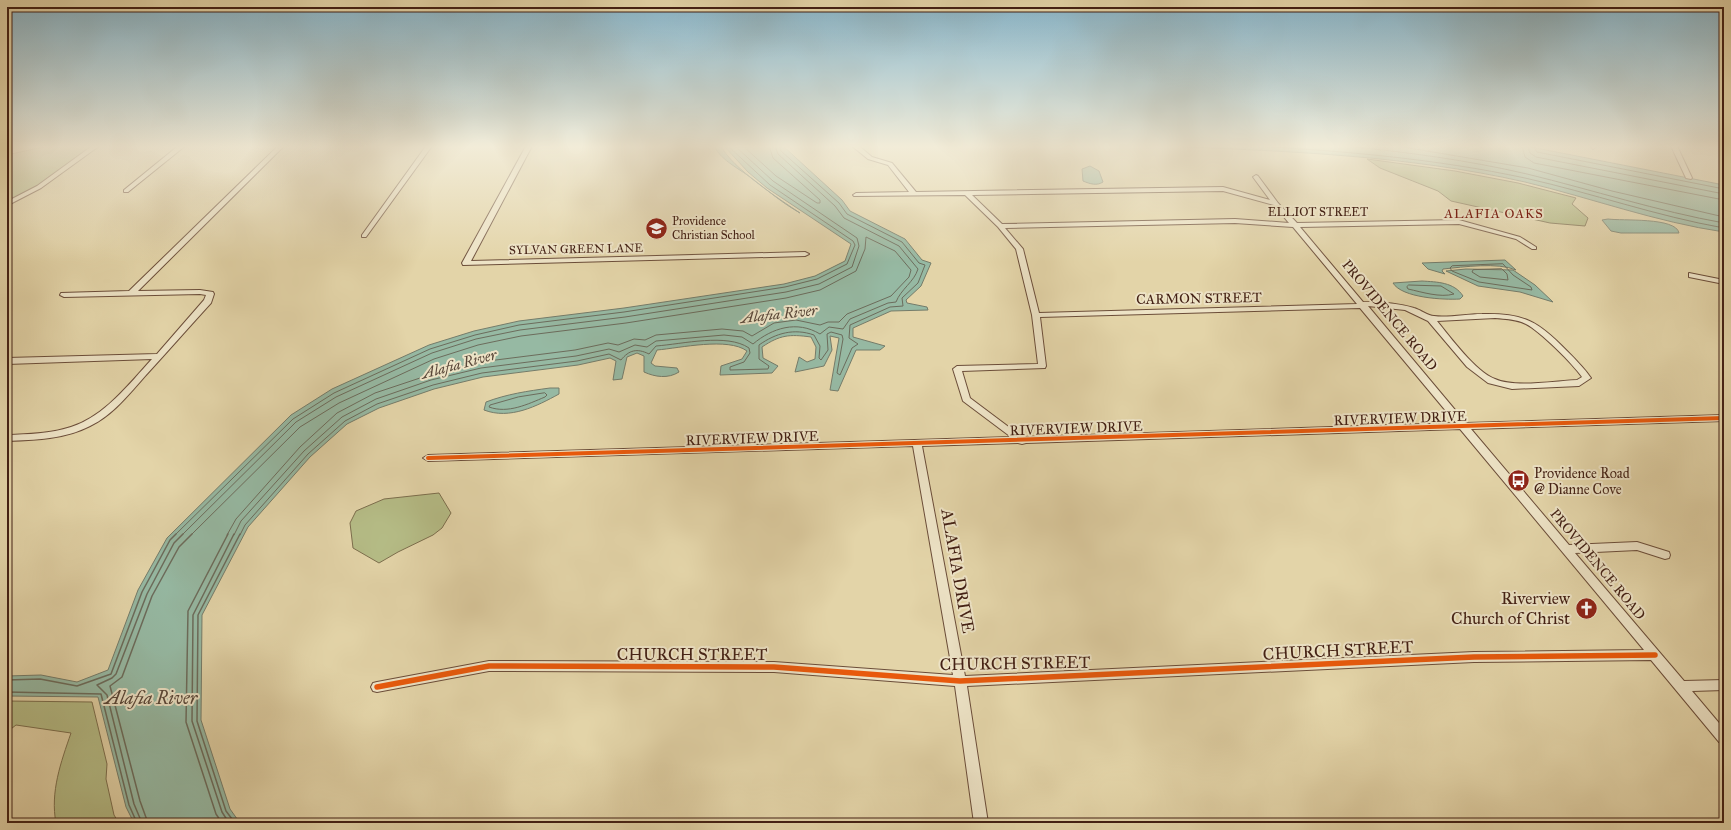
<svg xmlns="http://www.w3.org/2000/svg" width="1731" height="830" font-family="'IM FELL Great Primer',serif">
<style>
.green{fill:#b5bc86;stroke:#7c6e4d}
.water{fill:#96b9a3;stroke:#757c6a}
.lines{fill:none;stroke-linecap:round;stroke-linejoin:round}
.shore-far1{stroke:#6c6c5c;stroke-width:1}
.shore{stroke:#6c6c5c;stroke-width:1.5}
.minor-casing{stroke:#6b4d39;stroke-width:2}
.minor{fill:#ede3c6;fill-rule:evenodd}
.cycleway-far1-casing{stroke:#ede3c6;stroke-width:6}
.cycleway-casing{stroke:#ede3c6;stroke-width:8}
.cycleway-far1{stroke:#e8590c;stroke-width:4}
.cycleway{stroke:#e8590c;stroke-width:5.5}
.labels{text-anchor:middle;stroke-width:4;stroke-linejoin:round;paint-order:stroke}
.far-street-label{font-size:12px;fill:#432014;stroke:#ede3c6}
.far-poi-label{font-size:12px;fill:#432014;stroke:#ede3c6;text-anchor:start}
.far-neighbourhood-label{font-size:13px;letter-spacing:1px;fill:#7a1f14;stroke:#ede3c6}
.street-label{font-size:14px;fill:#432014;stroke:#ede3c6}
.poi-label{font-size:14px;fill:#432014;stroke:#ede3c6;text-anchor:start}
.water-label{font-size:15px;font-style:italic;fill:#584638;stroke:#ede3c6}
.near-street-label{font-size:17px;fill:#432014;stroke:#ede3c6}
.near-poi-label{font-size:17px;fill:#432014;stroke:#ede3c6;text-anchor:end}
.near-water-label{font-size:18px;font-style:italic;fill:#584638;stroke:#ede3c6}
</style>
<rect width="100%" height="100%" fill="#e3d4a8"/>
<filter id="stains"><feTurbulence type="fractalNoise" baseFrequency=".005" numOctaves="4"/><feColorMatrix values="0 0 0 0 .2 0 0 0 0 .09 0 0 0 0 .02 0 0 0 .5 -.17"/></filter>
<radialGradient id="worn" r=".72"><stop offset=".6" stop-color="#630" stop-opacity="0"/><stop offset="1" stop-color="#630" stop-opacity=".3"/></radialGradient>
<path class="green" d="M47,146H93L36,187L7,202V155Z
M1367,159L1455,171L1518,183L1576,198L1572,204L1588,218L1585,226L1550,223L1451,201L1438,191L1380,168Z
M439,493L451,513L442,528L433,535L398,552L379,563L353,548L350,523L356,511L384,499Z
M7,701L92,702L107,764L106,779L114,815L119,823H56C50,792 61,762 71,733L16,725L7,732Z"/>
<path class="water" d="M714,146H721C732,168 779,199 800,213C781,202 771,193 754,180C742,170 721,161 714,146Z
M724,146H783L842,200L850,211L905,239L922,260L931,263L921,286L906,300L907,303L927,307L928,310L891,311L853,328V337L885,346L880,350H856L838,391L830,390L839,338L830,336L832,350L824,366L795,372L799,357L807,362L815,359L816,347L811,337C789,334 780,335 762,347L763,358L778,366L772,373L720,375L721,366L742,359L747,351C728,337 680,348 657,350L651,363L655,366L677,368L679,372C668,379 655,377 644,372V356L637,353L627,357L622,379L613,380L616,361L610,358L578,365L483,377L434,389L379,408L347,424L310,457L248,527L202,615L201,720L230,809L240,823H134L126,807L98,697L7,696V676L41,675L77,682L108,670L138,590L167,538L291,415L332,389L429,345L474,331L519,321L624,308L784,284L815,276L845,261L851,244L767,188L748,172Z
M1162,146H1526L1724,185V232C1656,222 1591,198 1525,182C1406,155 1284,151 1162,146Z
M1090,166L1099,171L1103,182C1097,186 1090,184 1083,181L1082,169Z
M1608,219C1622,221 1676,217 1679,233H1621L1611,231L1602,220Z
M1505,260L1516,270C1498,262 1463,267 1443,269L1442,271L1445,274L1428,269L1422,263Z
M1466,269L1513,270L1535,285L1553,302L1520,292L1478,286L1446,271Z
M1422,281C1437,282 1454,282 1463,296L1460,299C1444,300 1402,298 1393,283Z
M550,388H559V394C537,406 510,420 484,410L486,402C507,394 528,391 550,388Z"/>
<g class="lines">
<path class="shore-far1" d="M743,146L776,176L817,203H820V200L773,158L769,146
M1255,146C1345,151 1436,159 1525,178C1592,193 1656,216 1724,228
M1345,146C1406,152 1467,160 1527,174C1593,190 1657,211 1724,223
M1397,146L1528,168L1612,191L1724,217
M1522,146L1525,157L1534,163L1724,200
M1528,146L1530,153L1536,157L1724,194
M1533,146L1537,152L1724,189
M1503,264L1513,275L1531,287L1532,290L1479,282L1452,271L1450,268L1452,266Z
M1502,269L1507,274L1508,280L1480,277L1472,272L1473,270Z
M1409,285L1441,286L1454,294C1440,298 1422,292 1408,289L1407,287Z
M545,393L547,395L545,397C528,404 508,414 489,407L490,405L518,397Z
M175,535L293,419L334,393L430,349L475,335L519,325L624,312L785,287L817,279L847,264L855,245L853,241L770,185L728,146
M182,535L296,422L336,397L432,353L476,339L520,330L625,317L786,292L819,284L852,267L859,246L857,238L773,181L735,146
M191,535L300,427L339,403L434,359L478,345L521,336L626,323L786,298L820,290L856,271L865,249L866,237L895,251L911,270L909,277L891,296L847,314L839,322H828L820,325L796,320L774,323L752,336L743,331L722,329L656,335L645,340L634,339L618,345L608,343L575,350L480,362L429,375L375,393L337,413L300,447L236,519L227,535
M234,535L241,521L304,451L342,417L376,399L431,380L481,368L576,356L609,349L619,352L635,345L647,347L656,341L724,335L742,337L753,344C772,328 797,320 820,334L829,327L843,329L850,319L888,303L896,302C901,289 914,282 918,269L899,246L844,218L835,206L778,154L775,146
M240,535L245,525L308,454L345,421L377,404L433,385L482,373L577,361L609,354L621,360C629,350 637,348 649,354L656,346C683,344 727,333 749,348L750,353L744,362L730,367V370L768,369L769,366L759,359V345C776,333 794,328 814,335L820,346L819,358L821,360L828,350L827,334L831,332L842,335L843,339L837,373L840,375L852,348L858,344L849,338L850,325L890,307L903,306L902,298L918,283L925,265L919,263L902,242L847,214L839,203L781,151L780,146"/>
<path class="shore" d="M7,680L40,679L77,686L111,674L142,592L170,540L176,534
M7,692L101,694L129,805L137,823
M142,823L134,804L107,695L97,685L112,678L116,674L147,594L174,543L183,534
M148,823L140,801L110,686L122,677L152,596L179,547L192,534
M222,823L216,814L186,722L188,611L228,534
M229,823L222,812L192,721L193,615L234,534
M235,823L226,811L197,721L198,615L240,534"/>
<defs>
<path id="minor" d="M92,146H99L41,188L12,203L7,208L8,201L37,186Z
M178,146H185L128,192H124V190Z
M278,146H284L138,291L200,290L213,292L214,294L211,303C189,327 168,351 146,375C129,394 113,415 90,426C65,439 35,440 7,441V435C28,434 50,434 71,427C105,416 129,384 152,359L7,364V358L157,354L204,300L206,295L200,294L64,297L60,295L61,293L129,291Z
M426,146H432L366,237H362V235Z
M526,146H532L471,261L805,252L809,254L805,256L463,265L462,263Z
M852,146H859L872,157L892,163L916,192L1223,187L1270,200L1253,177L1256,175L1258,176L1278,203L1297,223L1459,220L1520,237L1536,247V249H1532L1516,239L1459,224L1300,227L1363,302C1381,302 1398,303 1414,308C1421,310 1428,316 1434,316C1447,318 1468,314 1482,314C1524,313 1538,321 1567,351C1576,360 1584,368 1591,378L1579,386L1512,389L1488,383L1467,367L1428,321L1405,310L1368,306L1466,423L1724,415V421L1471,429L1569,545L1637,542L1669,552L1670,555L1669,558L1665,559L1637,550L1575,553L1684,681L1724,680V690L1692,691L1724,729V744L1719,742L1651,660L1474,662L967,686L988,823H974L955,686L774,672L489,671L377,692L373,691L371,687L373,683L377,682L489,661L774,662L953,675L913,446L428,461L423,458L428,455L1011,437L963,401L953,369L957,366L1038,364L1032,315L1016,249L998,227L965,195L854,196L853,195L856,193L909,192L888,165L868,159ZM1223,191L1274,205L1289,223L1235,219L1002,224L972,195ZM1235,223L1293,227L1357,304L1039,313L1023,249L1005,228ZM1360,308L1456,423L1022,437L970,398L962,371L1045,368L1046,366L1040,317ZM1495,318C1506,319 1516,319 1526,324C1540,331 1573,364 1582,377L1577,380C1554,381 1515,388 1495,379C1476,372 1450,337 1437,321ZM1460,429L1644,650L1474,652L965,676L922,446L1018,443L1022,444L1026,443Z
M1590,146H1596V147L1593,149Z
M1671,146H1677L1692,178L1691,179L1686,178Z
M1689,273L1724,280V284L1689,277Z"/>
</defs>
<use href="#minor" class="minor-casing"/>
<use href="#minor" class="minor"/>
<defs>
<path id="cycleway-far1" d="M428,458L1724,418"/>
<path id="cycleway" d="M377,687L489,666L774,667L960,681L1474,657L1655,655"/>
</defs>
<use href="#cycleway-far1" class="cycleway-far1-casing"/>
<use href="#cycleway" class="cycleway-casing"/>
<use href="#cycleway-far1" class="cycleway-far1"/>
<use href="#cycleway" class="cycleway"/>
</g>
<linearGradient id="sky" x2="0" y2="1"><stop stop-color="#87b6cc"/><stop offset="0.56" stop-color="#f2ecd8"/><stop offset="1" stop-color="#f2ecd8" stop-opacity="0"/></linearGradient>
<rect width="1731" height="262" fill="url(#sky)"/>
<defs>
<symbol id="school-disc" viewBox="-11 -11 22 22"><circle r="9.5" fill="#8f2418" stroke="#ede3c6"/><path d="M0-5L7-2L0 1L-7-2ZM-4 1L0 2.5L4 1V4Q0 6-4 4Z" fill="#fff"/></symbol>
<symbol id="bus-disc" viewBox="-11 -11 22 22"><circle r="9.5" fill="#8f2418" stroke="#ede3c6"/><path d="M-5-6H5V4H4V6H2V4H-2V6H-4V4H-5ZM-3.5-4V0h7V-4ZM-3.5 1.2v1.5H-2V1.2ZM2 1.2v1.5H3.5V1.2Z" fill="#fff"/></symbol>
<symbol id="church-disc" viewBox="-11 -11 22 22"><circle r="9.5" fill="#8f2418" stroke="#ede3c6"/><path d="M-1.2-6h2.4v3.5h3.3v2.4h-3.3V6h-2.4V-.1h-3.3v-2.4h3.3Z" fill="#fff"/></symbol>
</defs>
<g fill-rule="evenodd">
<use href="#school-disc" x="644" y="216" width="25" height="25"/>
<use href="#bus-disc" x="1506" y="468" width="25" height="25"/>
<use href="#church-disc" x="1574" y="596" width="25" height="25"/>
</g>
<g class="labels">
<g class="far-street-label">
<text x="1318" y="216">ELLIOT STREET</text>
<text transform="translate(576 249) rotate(-1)" y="4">SYLVAN GREEN LANE</text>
</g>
<g class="far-poi-label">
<text x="672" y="225">Providence<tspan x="672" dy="14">Christian School</tspan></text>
</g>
<g class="far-neighbourhood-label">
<text x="1494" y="218">ALAFIA OAKS</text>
</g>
<g class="street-label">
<text transform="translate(1199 298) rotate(-1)" y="5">CARMON STREET</text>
<text transform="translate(1390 315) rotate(50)" y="5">PROVIDENCE ROAD</text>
<text transform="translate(1400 418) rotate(-2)" y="5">RIVERVIEW DRIVE</text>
<text transform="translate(1076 428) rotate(-2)" y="5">RIVERVIEW DRIVE</text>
<text transform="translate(752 438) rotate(-2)" y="5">RIVERVIEW DRIVE</text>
<text transform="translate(1598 564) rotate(50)" y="5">PROVIDENCE ROAD</text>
</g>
<g class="poi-label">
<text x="1534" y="478">Providence Road<tspan x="1534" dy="16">@ Dianne Cove</tspan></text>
</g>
<g class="water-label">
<text transform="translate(779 314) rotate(-6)" y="5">Alafia River</text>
<text transform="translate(459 364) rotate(-15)" y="5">Alafia River</text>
</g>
<g class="near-street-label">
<text transform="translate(958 571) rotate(80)" y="6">ALAFIA DRIVE</text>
<text transform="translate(1338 650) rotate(-3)" y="6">CHURCH STREET</text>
<text x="692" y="660">CHURCH STREET</text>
<text transform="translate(1015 663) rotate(-1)" y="6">CHURCH STREET</text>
</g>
<g class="near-poi-label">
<text x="1570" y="604">Riverview<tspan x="1570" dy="20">Church of Christ</tspan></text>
</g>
<g class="near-water-label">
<text x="151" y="704">Alafia River</text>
</g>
</g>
<rect width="1731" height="830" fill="none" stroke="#e3d4a8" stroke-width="24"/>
<rect x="8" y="8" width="1715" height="814" fill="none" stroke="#432014" stroke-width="2"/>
<rect x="12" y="12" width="1707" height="806" fill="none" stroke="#432014"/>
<rect width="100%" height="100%" filter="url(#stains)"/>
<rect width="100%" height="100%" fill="url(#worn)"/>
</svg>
